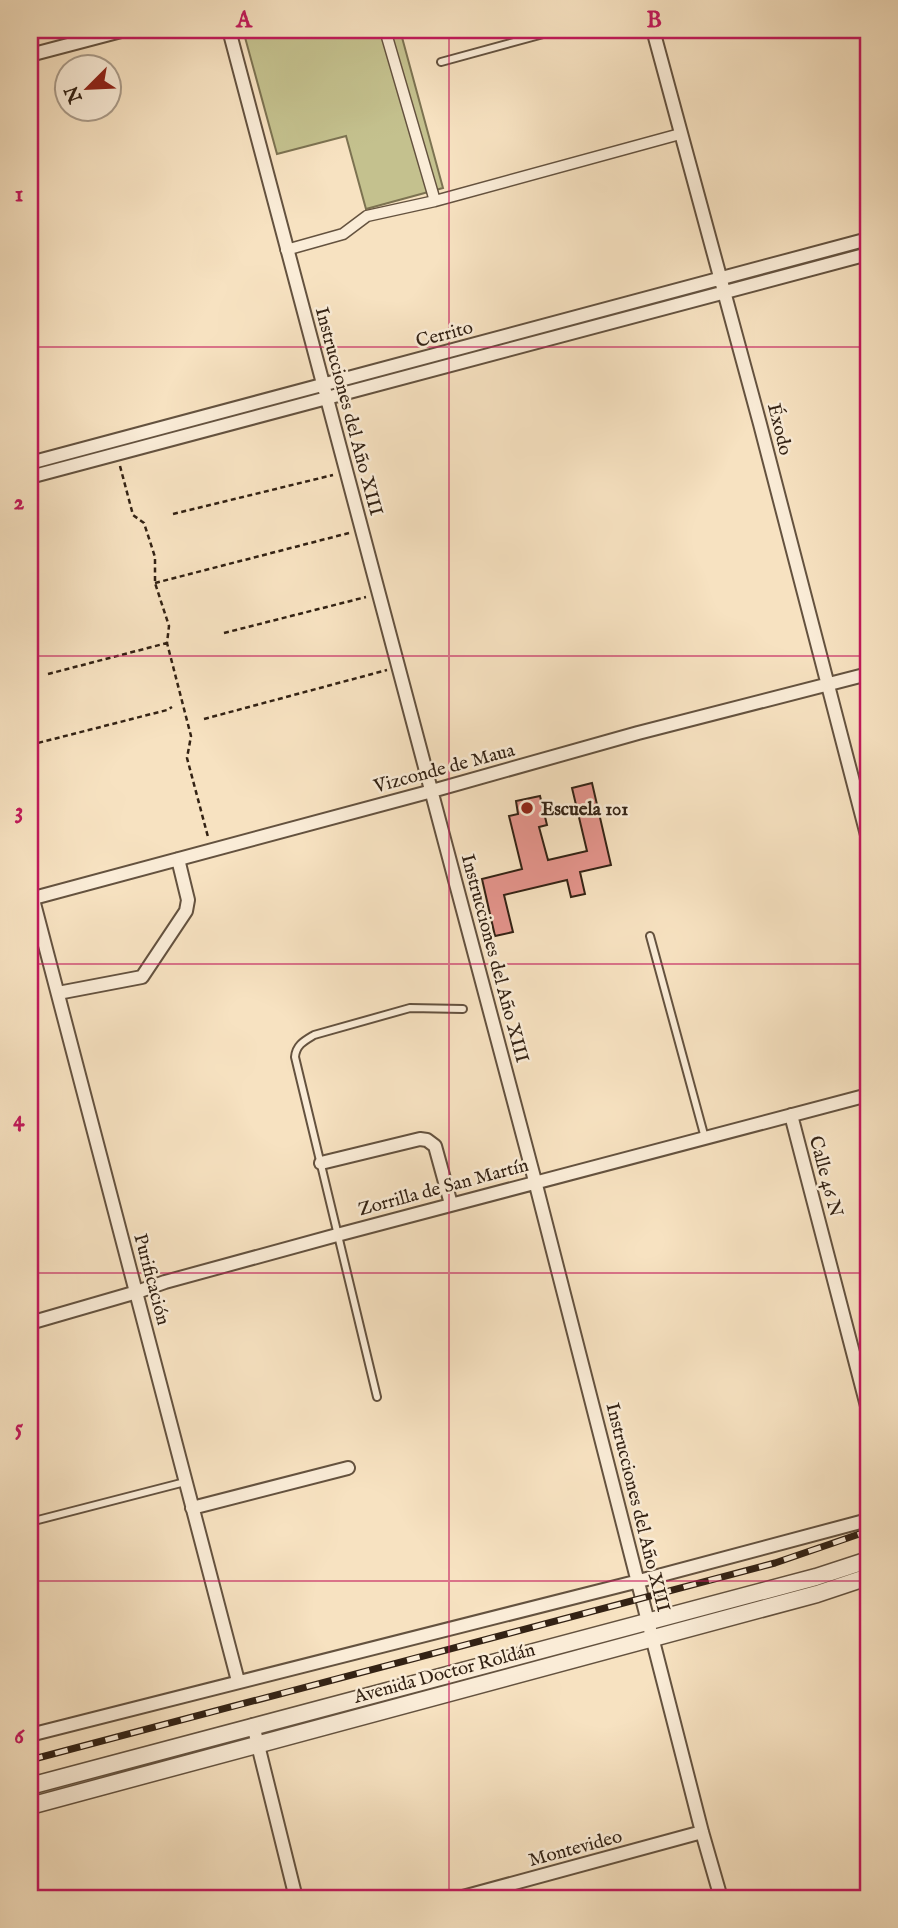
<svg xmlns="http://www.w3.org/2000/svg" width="898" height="1928" font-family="'IM FELL English',serif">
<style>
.green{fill:#c4c18e;stroke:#7c7251;stroke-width:2}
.building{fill:#e4948c;stroke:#332214;stroke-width:2}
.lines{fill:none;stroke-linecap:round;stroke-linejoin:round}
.service-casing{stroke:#64523f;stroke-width:10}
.pedestrian-casing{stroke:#64523f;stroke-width:13}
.minor-casing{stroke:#64523f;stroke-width:16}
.tertiary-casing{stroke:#64523f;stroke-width:19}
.path{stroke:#332214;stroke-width:2.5;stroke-dasharray:5 3.5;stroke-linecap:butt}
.service{stroke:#faecd7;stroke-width:6}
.pedestrian{stroke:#faecd7;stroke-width:10}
.minor{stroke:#faecd7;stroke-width:12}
.tertiary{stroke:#faecd7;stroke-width:16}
.rail-casing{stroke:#332214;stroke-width:7}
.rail{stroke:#faecd7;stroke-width:4.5;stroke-dasharray:13;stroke-linecap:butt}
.grid{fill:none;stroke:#c2185b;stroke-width:2;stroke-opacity:0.55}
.poi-dot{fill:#8f2418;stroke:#faecd7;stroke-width:2.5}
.labels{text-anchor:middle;stroke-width:5;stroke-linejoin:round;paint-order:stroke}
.street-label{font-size:19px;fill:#332214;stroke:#faecd7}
.poi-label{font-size:19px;font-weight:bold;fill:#332214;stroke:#faecd7;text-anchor:start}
.neatline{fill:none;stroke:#c2185b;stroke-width:2.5}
.grid-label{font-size:23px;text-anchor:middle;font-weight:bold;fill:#c2185b}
</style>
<rect width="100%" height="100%" fill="#f7e2c1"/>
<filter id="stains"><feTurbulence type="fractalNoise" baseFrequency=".00286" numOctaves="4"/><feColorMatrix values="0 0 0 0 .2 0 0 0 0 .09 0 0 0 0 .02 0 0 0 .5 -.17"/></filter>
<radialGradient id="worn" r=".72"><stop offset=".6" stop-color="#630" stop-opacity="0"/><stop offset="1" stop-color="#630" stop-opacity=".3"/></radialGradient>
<path class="green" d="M243,30H400L443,188L366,209L346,136L277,154Z"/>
<path class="building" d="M592,783L611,865L580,872L585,894L571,897L567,880L504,895L513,932L495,936L482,879L522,869L509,816L518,814L516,801L540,796L547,825L539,827L548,860L587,851L572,788Z"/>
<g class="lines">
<defs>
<path id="service" d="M441,62L558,30
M650,936L705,1138
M377,1397L295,1057C296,1045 304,1041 314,1035L410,1008L463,1009
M30,1522L185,1482"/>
<path id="pedestrian" d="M385,30L435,201
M286,250L343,234L367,216L435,201L680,134"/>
<path id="minor" d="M229,30L535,1181L702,1832L721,1898
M653,30L760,424L868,839
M30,55L125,30
M30,463L868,239
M30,477L868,254
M30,888L238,1681
M30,899L432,791L638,733L868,674
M58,993L142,977L186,911L188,900L178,859
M791,1115L868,1410
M321,1163L420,1139L427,1140L435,1146L451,1204
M30,1323L137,1292L165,1282L337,1235L868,1095
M192,1508L348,1468
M253,1725L296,1898
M30,1735L639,1581L868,1520
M459,1898L702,1832"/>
<path id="tertiary" d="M30,1786L816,1577L868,1560
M30,1806L817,1594L868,1577"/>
</defs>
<use href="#service" class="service-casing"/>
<use href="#pedestrian" class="pedestrian-casing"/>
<use href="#minor" class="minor-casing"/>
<use href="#tertiary" class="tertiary-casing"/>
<path class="path" d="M120,466L133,515L144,523L155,557V583L169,626L167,643L191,736L187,758L208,837
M173,514L333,475
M155,583L349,533
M224,633L366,597
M48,674L167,643
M204,719L387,670
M30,745L167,710L172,707"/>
<use href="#service" class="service"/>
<use href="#pedestrian" class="pedestrian"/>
<use href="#minor" class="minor"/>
<use href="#tertiary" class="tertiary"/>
<defs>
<path id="rail" d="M30,1760L775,1563L868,1531"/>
</defs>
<use href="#rail" class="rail-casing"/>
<use href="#rail" class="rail"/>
</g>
<path class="grid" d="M449,30V1898M30,347H868M30,656H868M30,964H868M30,1273H868M30,1581H868"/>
<circle class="poi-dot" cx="527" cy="808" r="7"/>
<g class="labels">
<g class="street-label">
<text transform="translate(444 333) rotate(-15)" y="7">Cerrito</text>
<text transform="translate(350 411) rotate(75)" y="7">Instrucciones del Año XIII</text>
<text transform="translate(781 429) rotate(76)" y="7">Éxodo</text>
<text transform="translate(444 767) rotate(-15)" y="7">Vizconde de Maua</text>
<text transform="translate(496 958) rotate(75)" y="7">Instrucciones del Año XIII</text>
<text transform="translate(827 1176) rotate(75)" y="7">Calle 46 N</text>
<text transform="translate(443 1186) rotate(-15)" y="7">Zorrilla de San Martín</text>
<text transform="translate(153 1279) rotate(75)" y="7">Purificación</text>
<text transform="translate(639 1507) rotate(76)" y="7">Instrucciones del Año XIII</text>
<text transform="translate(444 1672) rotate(-15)" y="7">Avenida Doctor Roldán</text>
<text transform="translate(575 1847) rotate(-15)" y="7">Montevideo</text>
</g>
<g class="poi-label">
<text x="541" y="815">Escuela 101</text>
</g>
</g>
<rect width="898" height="1928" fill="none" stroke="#f7e2c1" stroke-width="77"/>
<g transform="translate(88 88) rotate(246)"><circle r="33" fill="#faecd7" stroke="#aa9b89" stroke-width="2"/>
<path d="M0-5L12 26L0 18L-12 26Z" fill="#8f2418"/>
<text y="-10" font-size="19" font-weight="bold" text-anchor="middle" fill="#332214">N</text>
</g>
<rect x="38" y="38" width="822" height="1852" class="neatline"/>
<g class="grid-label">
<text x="244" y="27">A</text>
<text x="654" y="27">B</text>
<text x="19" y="201">1</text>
<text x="19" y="509">2</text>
<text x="19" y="818">3</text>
<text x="19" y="1126">4</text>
<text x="19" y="1435">5</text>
<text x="19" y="1743">6</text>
</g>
<rect width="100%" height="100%" filter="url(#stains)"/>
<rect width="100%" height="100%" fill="url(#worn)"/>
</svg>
